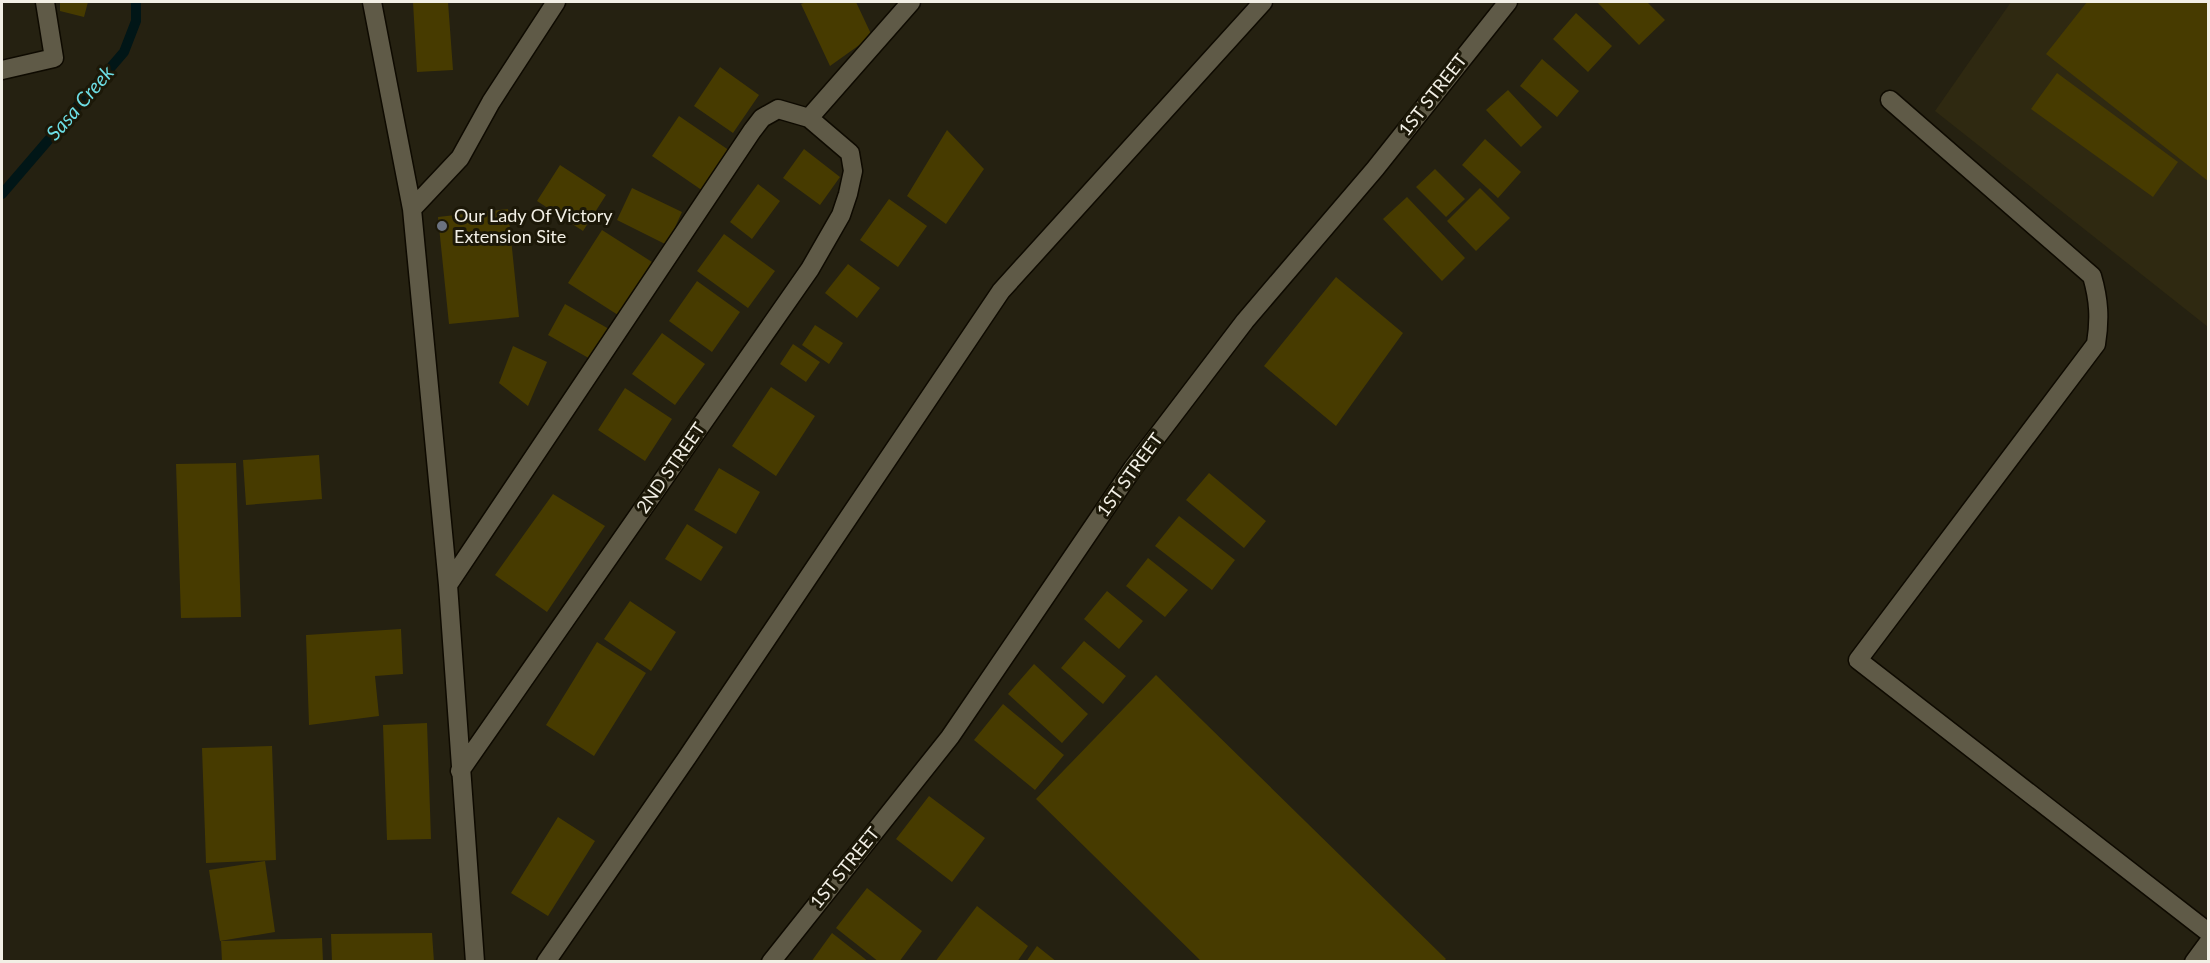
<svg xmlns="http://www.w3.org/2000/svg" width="2210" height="963" font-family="Lato,sans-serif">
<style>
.built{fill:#2f2911}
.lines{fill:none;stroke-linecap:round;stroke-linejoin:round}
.stream{stroke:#011617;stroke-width:10}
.building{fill:#473b00}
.lane-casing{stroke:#0e0a00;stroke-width:21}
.street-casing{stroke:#0e0a00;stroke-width:21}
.lane{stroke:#5f5a47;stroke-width:18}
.street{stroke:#5f5a47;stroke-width:18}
.worship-dot{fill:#6b7280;stroke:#1c1808;stroke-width:2}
.labels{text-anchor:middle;stroke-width:6;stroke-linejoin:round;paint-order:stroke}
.street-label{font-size:18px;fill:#f2efe5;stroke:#1c1808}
.poi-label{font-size:18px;fill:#f2efe5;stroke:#1c1808;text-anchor:start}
.water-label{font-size:20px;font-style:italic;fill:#6ddee5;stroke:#1c1808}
</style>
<rect width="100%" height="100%" fill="#252111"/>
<path class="built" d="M2011,2H2208V327L1935,111Z"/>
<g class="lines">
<path class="stream" d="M2,194L124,52L136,21V2"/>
</g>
<path class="building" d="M60,2H88L84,17L60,11Z
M413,2H448L453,70L417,72Z
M806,2H856L872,36L830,66L801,4Z
M1597,2H1647L1665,20L1639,45Z
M2087,2H2208V181L2046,54Z
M1576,13L1612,46L1588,72L1553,39Z
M1542,59L1579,91L1557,117L1520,86Z
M720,67L759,95L733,133L694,106Z
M2057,73L2178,162L2153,197L2031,109Z
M1508,90L1542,127L1521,147L1486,110Z
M679,116L733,153L706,193L652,156Z
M947,130L984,169L946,224L907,196Z
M1485,139L1521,172L1498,198L1462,165Z
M804,149L840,177L820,205L783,178Z
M560,165L606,195L583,231L537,201Z
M1435,169L1465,199L1446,217L1416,187Z
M758,184L780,201L752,239L730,222Z
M632,188L682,212L667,245L617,220Z
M1480,188L1510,218L1476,251L1447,221Z
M1407,197L1465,258L1442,281L1383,219Z
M889,199L927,226L898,267L860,240Z
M508,209L519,317L449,324L438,217Z
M602,230L652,262L618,315L568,283Z
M724,234L775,271L748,308L697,271Z
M848,264L880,288L857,318L825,293Z
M1336,277L1403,333L1336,426L1264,366Z
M697,281L740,312L712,352L669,321Z
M565,304L609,329L592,360L548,335Z
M815,325L843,343L829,364L802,345Z
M662,333L705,364L675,405L632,374Z
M793,344L820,362L806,382L780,364Z
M513,346L547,362L528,406L499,383Z
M771,387L815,416L776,476L732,446Z
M625,388L672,419L645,461L598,430Z
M319,455L322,499L246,505L243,460Z
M236,463L241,617L181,618L176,464Z
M719,468L760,492L736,534L694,510Z
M1209,473L1266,521L1244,548L1186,500Z
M553,494L605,526L547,612L495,575Z
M1179,516L1235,560L1212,590L1155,546Z
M687,524L723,547L701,581L665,559Z
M1148,558L1188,590L1165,617L1126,586Z
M1107,591L1143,621L1119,649L1084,619Z
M630,601L676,632L651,671L604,639Z
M401,629L403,674L375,676L379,716L309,725L306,635Z
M1084,641L1126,676L1103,704L1061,668Z
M597,642L646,673L594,756L546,725Z
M1034,664L1088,714L1062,743L1008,694Z
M1156,675L1446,959L1443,962H1202L1036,799Z
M1003,704L1064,755L1035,790L974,740Z
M427,723L431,839L387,840L383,725Z
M272,746L276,860L206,863L202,748Z
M929,796L985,838L952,882L896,839Z
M558,817L595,841L548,916L511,893Z
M265,861L275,932L220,941L209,870Z
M867,888L922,931L899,962H879L836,928Z
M977,906L1028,946L1017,962H935Z
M432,933L434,962H332L331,934Z
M832,933L869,962H811Z
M322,938L323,962H222L221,941Z
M1037,946L1057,962H1026Z"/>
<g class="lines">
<defs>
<path id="lane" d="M1890,100L2092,276C2099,300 2100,319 2096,344L1858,660L2208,932
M546,962L686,759L1001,291L1263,2"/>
<path id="street" d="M372,2L412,209L448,585L475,962
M2,70L54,58L45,2
M809,118L911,2
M412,209L460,158L491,102L556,2
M448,585L752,131L762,118L778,109L809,118L850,153L853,171L848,194L841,215L810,269L460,771
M771,962L950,737L1133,468L1245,321L1375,169L1508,2
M2194,962L2208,943"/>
</defs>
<use href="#lane" class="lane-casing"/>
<use href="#street" class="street-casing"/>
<use href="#lane" class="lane"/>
<use href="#street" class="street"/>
</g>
<circle class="worship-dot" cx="442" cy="226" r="6"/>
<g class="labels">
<g class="street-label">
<text transform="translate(1433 95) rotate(-52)" y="6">1ST STREET</text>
<text transform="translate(671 468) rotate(-55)" y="6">2ND STREET</text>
<text transform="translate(1130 475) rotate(-54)" y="6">1ST STREET</text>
<text transform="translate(845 868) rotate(-51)" y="6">1ST STREET</text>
</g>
<g class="poi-label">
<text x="454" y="222">Our Lady Of Victory<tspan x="454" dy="21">Extension Site</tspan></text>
</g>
<g class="water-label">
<text transform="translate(80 103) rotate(-49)" y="7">Sasa Creek</text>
</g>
</g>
<rect width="2210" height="963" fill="none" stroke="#f2efe5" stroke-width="6"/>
</svg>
